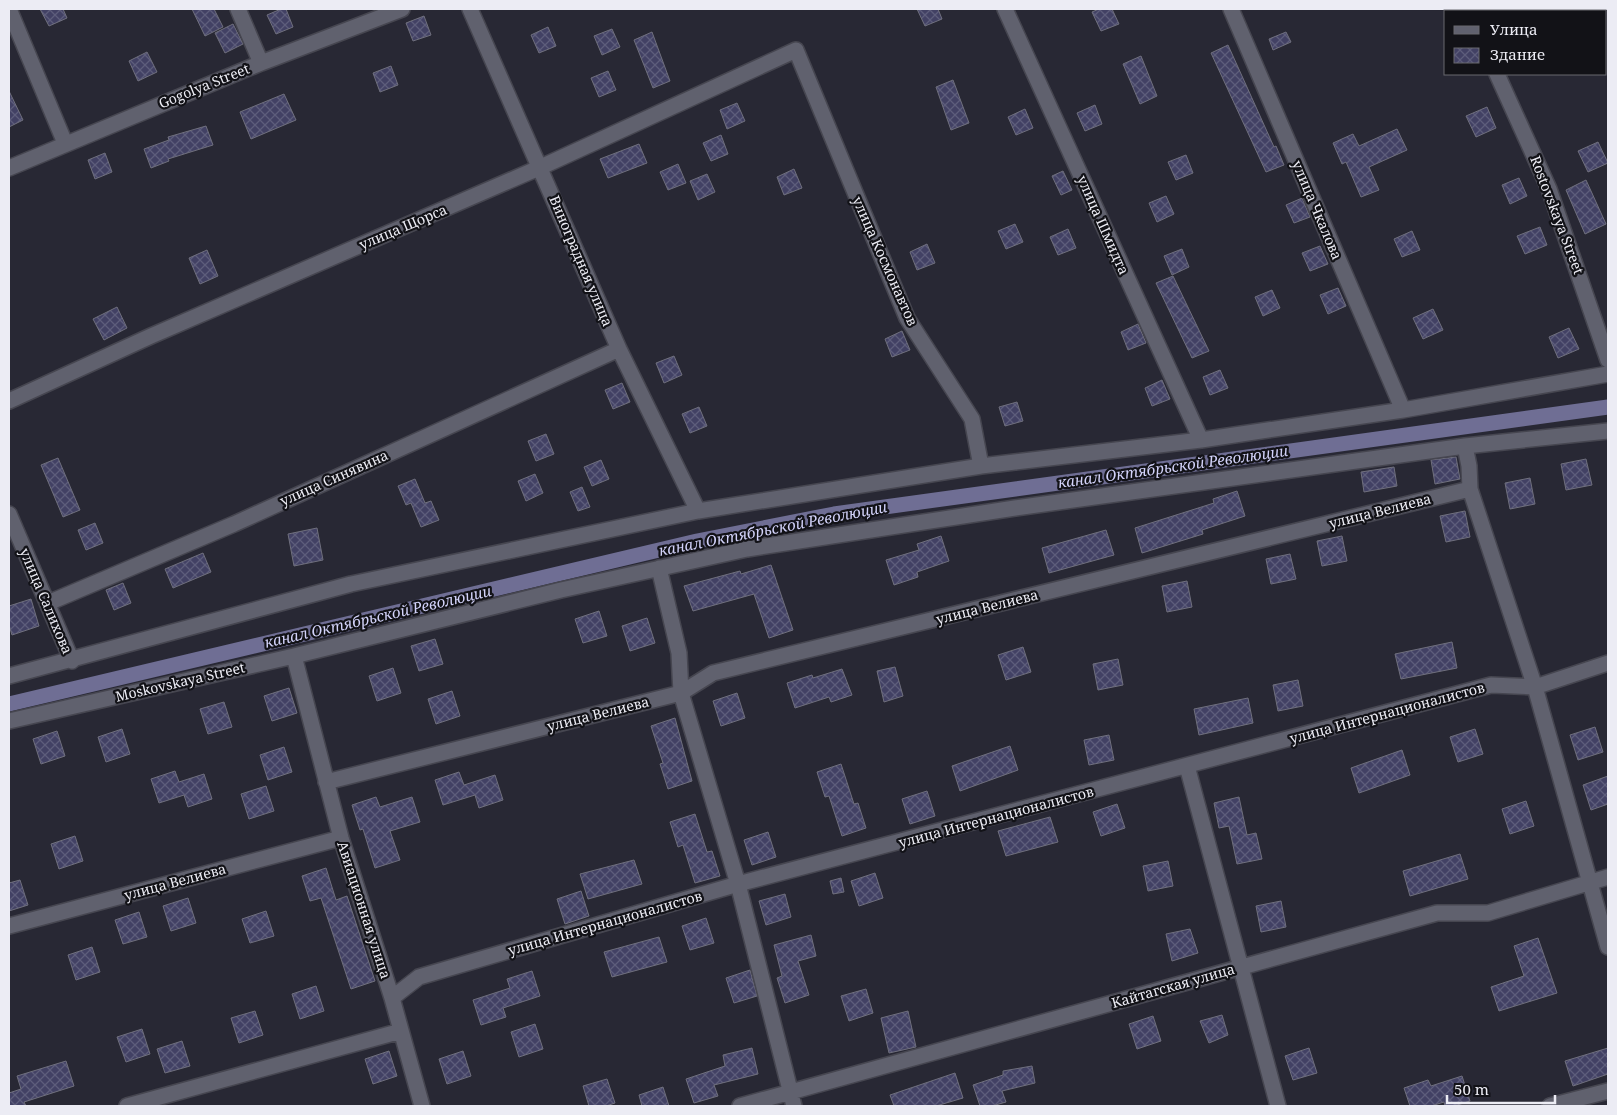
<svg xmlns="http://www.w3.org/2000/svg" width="1617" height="1115" font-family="'Noto Serif',serif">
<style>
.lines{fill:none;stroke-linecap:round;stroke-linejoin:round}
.canal{stroke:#6f6e94;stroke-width:15}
.building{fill:url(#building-cross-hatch);stroke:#6f6f7d}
.minor-casing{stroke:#464650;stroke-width:18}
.minor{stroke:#60616e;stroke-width:15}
.labels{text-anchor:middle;stroke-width:4.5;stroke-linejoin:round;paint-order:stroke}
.street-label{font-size:14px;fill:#ececf4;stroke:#121217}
.water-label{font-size:15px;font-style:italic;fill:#d3d3fa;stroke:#121217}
</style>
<defs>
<pattern id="building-cross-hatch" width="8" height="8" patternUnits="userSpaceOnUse" patternTransform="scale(1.25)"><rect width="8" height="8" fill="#424164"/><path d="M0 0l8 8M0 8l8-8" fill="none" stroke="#5d5d7b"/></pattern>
</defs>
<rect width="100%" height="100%" fill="#282834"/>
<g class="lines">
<path class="canal" d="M9,704L697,541L834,514L1608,407"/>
</g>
<path class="building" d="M40,9H63L67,18L49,26Z
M192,9H214L223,27L205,36Z
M281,9H286L293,27L276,34L267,15Z
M917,9H938L942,19L925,26Z
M1099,9H1112L1119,24L1101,31L1092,12Z
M424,16L431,35L413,41L406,23Z
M233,24L243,44L225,53L215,33Z
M548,27L556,46L539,53L531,35Z
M612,29L620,47L602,55L594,36Z
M652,32L670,81L653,88L634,40Z
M1286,32L1291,42L1273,50L1269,39Z
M1228,45L1274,147L1276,146L1284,165L1266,172L1211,53Z
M147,52L157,72L138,81L129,61Z
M1141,56L1157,96L1140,104L1123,64Z
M391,66L398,85L380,92L373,73Z
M608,71L616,90L599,97L591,78Z
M953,80L969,123L951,130L936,87Z
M9,91L23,120L9,127Z
M284,94L296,120L251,139L240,112Z
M737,103L745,121L727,129L720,110Z
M1095,105L1102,124L1085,131L1077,113Z
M1487,107L1496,128L1476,137L1466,116Z
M1025,109L1033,128L1016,135L1008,117Z
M206,126L213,145L168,159L169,161L151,168L144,149L169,140L168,137Z
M1397,129L1407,150L1369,167L1379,190L1361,197L1346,162L1342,164L1333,143L1353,134L1359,146Z
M721,135L728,154L711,161L703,143Z
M1598,142L1608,163L1588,172L1578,151Z
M639,144L647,163L608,178L600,159Z
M105,153L112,172L95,179L88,160Z
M1186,155L1193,173L1176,180L1168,162Z
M678,164L686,183L668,190L660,172Z
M794,169L802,188L784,195L777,177Z
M1063,171L1072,190L1061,195L1052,176Z
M707,174L715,192L698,200L690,181Z
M1519,178L1527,196L1510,204L1502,185Z
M1586,180L1606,224L1585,234L1566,190Z
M1166,196L1174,214L1157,222L1149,203Z
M1302,198L1310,217L1294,223L1286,205Z
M1015,224L1023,242L1006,249L998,231Z
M1540,227L1547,245L1525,254L1517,236Z
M1068,229L1076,248L1058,255L1050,237Z
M1412,231L1420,250L1402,257L1394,239Z
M927,244L935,263L917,270L910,252Z
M1320,246L1328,264L1310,271L1302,253Z
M1182,249L1189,267L1172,275L1164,256Z
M207,250L218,276L200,284L189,258Z
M1173,276L1209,351L1192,358L1156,283Z
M1338,288L1346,306L1328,314L1320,295Z
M1272,290L1280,308L1263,316L1255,297Z
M117,307L127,328L104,340L93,319Z
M1433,309L1443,330L1423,339L1413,318Z
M1138,324L1146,343L1128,350L1121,332Z
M1569,328L1579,349L1558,358L1549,337Z
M902,331L910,350L892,357L885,339Z
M674,356L682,375L664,383L656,363Z
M1220,370L1228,388L1210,395L1203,377Z
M1162,380L1170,399L1152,406L1145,388Z
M622,383L630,402L613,409L605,390Z
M1017,402L1023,421L1005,426L999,407Z
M699,407L707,426L690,433L682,414Z
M546,434L554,454L536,461L528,441Z
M1456,457L1460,479L1435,484L1431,460Z
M58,458L80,510L63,517L41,465Z
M1586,459L1592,485L1566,490L1561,464Z
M601,460L609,479L592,486L584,467Z
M1394,467L1397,486L1364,492L1361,472Z
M535,474L543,493L526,501L518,481Z
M1530,478L1535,504L1510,509L1505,483Z
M415,479L425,503L431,501L439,520L421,527L411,503L406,505L398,486Z
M582,487L590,507L578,511L570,492Z
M1237,491L1245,516L1202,530L1203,534L1142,553L1135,528L1214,503L1213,499Z
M1465,511L1470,537L1446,542L1440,516Z
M95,523L103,543L86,550L78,530Z
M317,528L323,560L294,566L288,534Z
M1106,530L1114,555L1049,573L1042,548Z
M941,536L949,561L917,572L918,577L894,585L886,560L919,550L917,544Z
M1342,536L1347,561L1322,566L1317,541Z
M203,553L211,572L173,588L165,569Z
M1290,554L1296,579L1271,584L1266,559Z
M771,565L793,630L769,638L754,594L693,611L684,586L740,571L741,574Z
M1187,581L1192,607L1167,612L1162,586Z
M123,583L131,603L114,610L106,590Z
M31,599L39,626L12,635L9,625V606Z
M599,611L607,636L583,643L575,619Z
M647,618L655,643L630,651L622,626Z
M435,639L443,664L419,671L411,646Z
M1452,642L1457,668L1401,679L1395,654Z
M1023,647L1031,672L1006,680L998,655Z
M1118,659L1123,685L1098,690L1093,664Z
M895,667L903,696L884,702L877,671Z
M393,668L401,693L377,701L369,676Z
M842,669L852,695L831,702L829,697L795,708L787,683L812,675L813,678Z
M1298,680L1303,706L1278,711L1273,685Z
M289,688L297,713L272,721L264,696Z
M452,691L460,716L436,724L428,699Z
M737,693L745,718L721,726L713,701Z
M1248,698L1253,723L1199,735L1194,709Z
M224,702L232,727L208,734L200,709Z
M675,718L692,781L668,789L660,764L663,763L651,726Z
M1595,727L1603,752L1578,760L1570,735Z
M122,729L130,754L106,762L98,737Z
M1475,729L1483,754L1458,762L1450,737Z
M57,731L65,756L41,764L33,739Z
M1109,735L1114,760L1089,765L1084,740Z
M1010,746L1018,770L960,791L952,766Z
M284,747L292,772L268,780L260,755Z
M1402,750L1410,775L1359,793L1351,768Z
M841,764L854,804L858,803L866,828L842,836L829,796L825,797L817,772Z
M175,771L179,782L204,774L212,799L188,807L184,795L159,803L151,779Z
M459,772L464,785L495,775L503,800L479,808L475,795L443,805L435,780Z
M1608,776V804L1591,810L1583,785Z
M266,786L274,811L249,819L241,794Z
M927,791L935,816L910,824L902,799Z
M376,797L380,807L412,797L420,822L390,831L400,860L375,868L363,829L360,830L352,805Z
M1239,797L1247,835L1256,833L1262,859L1237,864L1229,826L1219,828L1214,803Z
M1526,801L1534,826L1510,834L1502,809Z
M1117,804L1125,828L1101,836L1093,812Z
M695,814L707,852L712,851L720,876L695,883L683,845L678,847L670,822Z
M1050,817L1058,842L1006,856L998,831Z
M768,832L776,857L752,865L744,840Z
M75,836L83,861L59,869L51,844Z
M1460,854L1468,879L1410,896L1403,871Z
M634,860L642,884L588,899L580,874Z
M1168,861L1173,886L1148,891L1143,866Z
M326,868L336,900L347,896L375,981L351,989L321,898L310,901L302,876Z
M875,873L883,898L859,906L851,881Z
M841,878L844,892L833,894L830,881Z
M20,880L28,905L9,911V883Z
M581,891L589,916L565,924L557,899Z
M785,894L791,917L766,925L759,901Z
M188,898L196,923L171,931L163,906Z
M1281,901L1286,927L1261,932L1256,906Z
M266,911L274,936L250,943L242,919Z
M139,912L147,937L123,944L115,920Z
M706,918L714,943L690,950L682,926Z
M1190,929L1198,953L1172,961L1166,934Z
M811,935L816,956L798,961L809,995L785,1003L777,978L782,976L774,945Z
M659,937L667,962L612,977L604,952Z
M1538,938L1557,993L1499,1011L1491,987L1524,976L1514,946Z
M92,947L100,972L76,980L68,955Z
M750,970L757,996L734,1003L726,978Z
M532,971L540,996L503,1008L506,1017L481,1025L473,1000L510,988L507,979Z
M316,986L324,1011L300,1019L292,994Z
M866,989L873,1013L849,1021L841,996Z
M255,1011L263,1035L239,1043L231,1018Z
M908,1011L916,1047L889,1053L881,1018Z
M1222,1015L1228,1035L1209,1043L1200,1021Z
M1153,1016L1161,1041L1137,1049L1129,1024Z
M535,1024L543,1049L519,1057L511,1032Z
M142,1029L150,1054L126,1062L117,1037Z
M182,1041L190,1066L165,1073L157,1049Z
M752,1048L758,1074L714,1085L718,1096L694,1103L686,1079L725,1066L723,1055Z
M1309,1048L1317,1073L1293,1080L1285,1056Z
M1608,1048V1074L1573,1086L1565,1061Z
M389,1051L397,1076L373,1084L365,1059Z
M463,1051L471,1076L447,1084L439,1059Z
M66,1061L74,1086L24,1102L26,1106H9V1093L21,1089L17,1076Z
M1032,1066L1035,1083L1002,1091L1006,1102L992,1106H980L973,1085L1003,1075V1071Z
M955,1073L963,1098L936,1106H894L890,1095Z
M1462,1076L1470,1101L1454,1106H1445L1444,1102L1431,1106H1410L1404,1088L1428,1080L1431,1086Z
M607,1079L615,1103L606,1106H589L583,1086Z
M663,1087L669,1106H642L639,1095Z"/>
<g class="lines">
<defs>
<path id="minor" d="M9,9L65,143
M238,9L261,63
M470,9L619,349L698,511
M1005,9L1201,440
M1231,9L1403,410
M1468,9L1469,11
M1497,74L1549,189L1608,360
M9,168L261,63L402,9
M9,401L151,336L541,167L796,50L907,318L972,419L981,466
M1470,489L1535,687L1608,947
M9,514L72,661
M659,568L679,653L681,693L738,884L794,1106
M48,603L234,524L619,349
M294,656L561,590L747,549L1015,508L1465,446
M9,676L351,584L698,511L981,466L1201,440L1403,410L1608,374
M9,721L294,656L341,838L392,998L422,1106
M1187,766L1278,1106
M326,782L681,693L713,673L1470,489L1469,466L1465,446L1608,431
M9,926L341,838
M392,998L419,977L738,884L1491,685L1535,687L1608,663
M127,1106L401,1031
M740,1106L1437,913H1488L1608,877
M1550,1106L1608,1091"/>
</defs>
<use href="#minor" class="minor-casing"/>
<use href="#minor" class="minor"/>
</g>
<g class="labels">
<g class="street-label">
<text transform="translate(204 86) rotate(-22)" y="5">Gogolya Street</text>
<text transform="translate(1317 210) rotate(67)" y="5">улица Чкалова</text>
<text transform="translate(1557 215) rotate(69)" y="5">Rostovskaya Street</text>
<text transform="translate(1103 225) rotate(66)" y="5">улица Шмидта</text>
<text transform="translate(403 227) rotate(-23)" y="5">улица Щорса</text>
<text transform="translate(581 261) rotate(67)" y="5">Виноградная улица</text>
<text transform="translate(885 261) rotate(66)" y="5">улица Космонавтов</text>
<text transform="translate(334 478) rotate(-24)" y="5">улица Синявина</text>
<text transform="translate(1380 511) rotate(-14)" y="5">улица Велиева</text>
<text transform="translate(46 601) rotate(67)" y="5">улица Салихова</text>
<text transform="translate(987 607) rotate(-14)" y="5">улица Велиева</text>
<text transform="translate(180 682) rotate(-13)" y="5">Moskovskaya Street</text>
<text transform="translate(1387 713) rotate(-15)" y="5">улица Интернационалистов</text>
<text transform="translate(598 714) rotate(-14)" y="5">улица Велиева</text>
<text transform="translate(996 817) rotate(-15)" y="5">улица Интернационалистов</text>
<text transform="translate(175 882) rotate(-15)" y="5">улица Велиева</text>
<text transform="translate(364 910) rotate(72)" y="5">Авиационная улица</text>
<text transform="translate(605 923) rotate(-16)" y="5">улица Интернационалистов</text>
<text transform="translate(1173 986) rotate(-16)" y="5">Кайтагская улица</text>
</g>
<g class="water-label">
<text transform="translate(1173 467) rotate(-8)" y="5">канал Октябрьской Революции</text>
<text transform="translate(773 529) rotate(-11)" y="5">канал Октябрьской Революции</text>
<text transform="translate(378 617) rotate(-13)" y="5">канал Октябрьской Революции</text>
</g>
</g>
<rect width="1617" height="1115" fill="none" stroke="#ececf4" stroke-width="20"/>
<rect x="1444" y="10" width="162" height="65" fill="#121217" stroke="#69696f"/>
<rect x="1454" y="26" width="25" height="8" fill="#60616e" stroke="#69696f"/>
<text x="1490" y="35" font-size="15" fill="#ececf4">Улица</text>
<rect x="1454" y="48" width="25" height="15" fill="url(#building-cross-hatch)" stroke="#69696f"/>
<text x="1490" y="60" font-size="15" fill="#ececf4">Здание</text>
<path d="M1447 1095v8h108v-8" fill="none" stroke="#ececf4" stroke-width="2.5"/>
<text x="1454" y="1095" font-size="15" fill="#ececf4" stroke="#121217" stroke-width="4" paint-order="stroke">50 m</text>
</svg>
